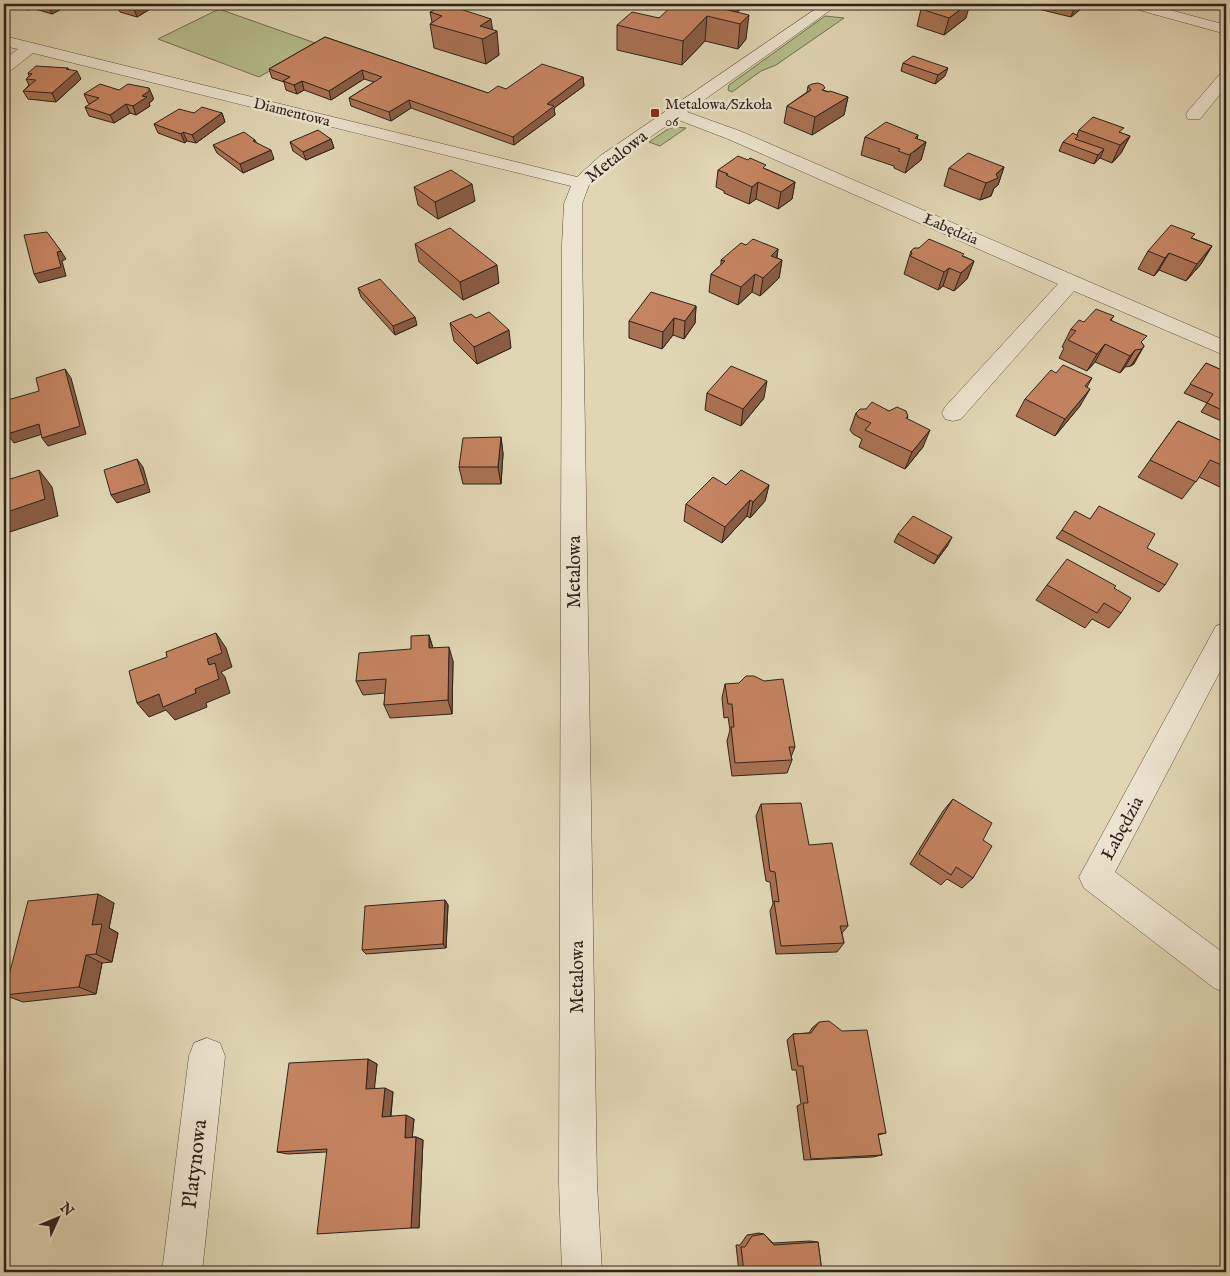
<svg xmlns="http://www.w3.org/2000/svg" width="1230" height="1276" font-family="'IM FELL English',serif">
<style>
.green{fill:#b5bd8b;stroke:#717054}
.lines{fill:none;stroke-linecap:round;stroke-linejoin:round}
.minor-casing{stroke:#5a4f42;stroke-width:1}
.path{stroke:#2d221c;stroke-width:2;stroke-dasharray:0.5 1;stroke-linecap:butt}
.minor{fill:#ebe4ce;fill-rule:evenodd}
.wall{fill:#a97253;stroke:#2d221c}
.shaded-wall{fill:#8a5c44;stroke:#2d221c}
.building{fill:#c58461;stroke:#2d221c}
.poi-dot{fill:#8f2418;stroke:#ebe4ce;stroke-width:2}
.labels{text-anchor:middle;stroke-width:5;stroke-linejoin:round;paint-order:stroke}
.far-poi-label{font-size:15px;fill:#2d221c;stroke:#ebe4ce;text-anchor:start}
.far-street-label{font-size:15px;fill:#2d221c;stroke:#ebe4ce}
.street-label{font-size:18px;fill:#2d221c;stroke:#ebe4ce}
.near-street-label{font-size:21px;fill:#2d221c;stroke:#ebe4ce}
</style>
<rect width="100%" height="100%" fill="#e0d6b4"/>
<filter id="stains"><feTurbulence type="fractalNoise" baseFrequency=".004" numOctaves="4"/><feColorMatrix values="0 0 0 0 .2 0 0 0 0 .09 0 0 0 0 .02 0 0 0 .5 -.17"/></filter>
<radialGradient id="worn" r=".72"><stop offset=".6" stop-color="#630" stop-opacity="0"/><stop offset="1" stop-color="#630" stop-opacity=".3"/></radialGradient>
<path class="green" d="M219,9L318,44L259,77L158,39Z
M825,16L844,18L776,65L761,71L732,92L728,90L729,85Z
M675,127L686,128L660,146L649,142L668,129Z"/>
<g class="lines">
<defs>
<path id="minor" d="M823,4H839L687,112L740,131L1226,341V356L1074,291L961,419L953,421L945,419L942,413L945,407L1058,284L728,139L676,119L612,164L589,185L582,204V245L597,1183L602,1272H562L559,1183L562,245L564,204L571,186L33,53L10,71L4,73V60L18,49L4,46V36L577,177L600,156Z
M1126,4H1148L1226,25V34L1128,7Z
M1226,72V87L1200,119H1188L1186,115L1188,111L1220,74Z
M1226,623V660L1115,872L1226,955V993L1214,988L1084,888L1079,877L1216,626Z
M207,1038L220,1043L225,1056L202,1272H162L189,1056L194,1043Z"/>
</defs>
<use href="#minor" class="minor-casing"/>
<path class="path" d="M857,10L866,4"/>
<use href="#minor" class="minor"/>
</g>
<path class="wall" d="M14,4H71L52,14L32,8L28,10L16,7Z
M116,4H156L157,5L137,17L120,12Z
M618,4H654L648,10Z
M702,4H746L737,12L746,39L738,49L705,41L682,65L617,50V25L659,18Z
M1031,4H1084L1083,7L1071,17L1030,7Z
M921,9L966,18L944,35L917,26Z
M430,12L492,29L499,55L486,64L434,48L430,24L432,22Z
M325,37L488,93L506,89L583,77L584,86L554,108L555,115L514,145L411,108L391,121L351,106L349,98L374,82L364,79L331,100L304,90L297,94L286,90L284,82L272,78L269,69Z
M903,63L945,76L935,84L901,71Z
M69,70L81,79L56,102L28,99L23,91L29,85L26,79L29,76L28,73Z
M808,86L848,97L844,115L812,135L784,123L787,106L807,92Z
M84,94L153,97V100L149,103L150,106L136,115L130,113L114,123L89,116L85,107L91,104L88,103Z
M194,113H222L225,122L196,143L187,141L185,143L158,133L154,124Z
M1079,130L1121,133L1130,136L1121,153L1112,163L1100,158L1094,164L1059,151L1063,142L1077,135Z
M918,135L917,139L926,142L921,160L905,173L894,168V166L861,155L865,137Z
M331,139L334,148L306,160L293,151L290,142Z
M255,140L256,142L274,159L243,173L217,153L213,145Z
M1004,167L998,185L994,188L991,196L980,200L944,186L949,168Z
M766,169L795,182L792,199L778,209L756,199L749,204L724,193V191L716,187L718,170Z
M414,187L475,201L438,219L418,205Z
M1192,238L1212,246L1201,264L1186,281L1159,270L1154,276L1138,269L1148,251Z
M415,244L499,283L463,300L419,262Z
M778,249L777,258L782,260L779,278L760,296L752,292L738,305L709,292L711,274L721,265V260Z
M911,251L963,256L974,261L967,279L954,291L943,286L938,290L904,274Z
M358,288L417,325L395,335L361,297Z
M696,306L695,323L684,339L673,335L662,349L629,338V321Z
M1114,316L1111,320L1142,343L1144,346L1131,366L1125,367L1120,373L1095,362L1087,371L1059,358L1064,348L1062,347L1071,329L1084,322Z
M450,323L511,348L477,364L454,341Z
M1206,363L1226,372V423L1201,412L1207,403L1184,393Z
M1056,373L1092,378L1087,387L1080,406L1055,436L1016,416L1025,399Z
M707,393L764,398L741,426L705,410Z
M889,411L908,416L907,419L923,447L905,469L859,447L862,439L853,434L850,430L856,413Z
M1178,421L1226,443V490L1199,477L1182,499L1138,477Z
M501,437L503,454L501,484H463L459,467Z
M726,485H769L765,501L750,518L747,516L722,543L684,521L686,504Z
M1090,519L1147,548L1165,585L1159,592L1056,538L1062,530Z
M898,534L948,545L934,564L894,542Z
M1047,585L1114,588L1121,613L1109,628L1092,619L1085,628L1036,600Z
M429,635L433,648L453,661L452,714L390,718L384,705L385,693L363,695L356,681L411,649Z
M725,684L795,747L791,757L792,760L787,773L732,776L727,741L730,730L728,717L724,718L722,698Z
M953,799L983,840L973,878L962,888L947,879L941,885L910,864L943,811Z
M761,804L809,845L848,926L842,933L844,943L837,952L776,954L770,911L773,904L770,882L766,881L756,816Z
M445,900L448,905L446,948L366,954L362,950Z
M114,903L109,928L118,933L112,962L102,963L96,994L23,1002L4,995Z
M819,1022L886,1133L878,1135L882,1155L873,1157L804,1160L797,1106L801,1104L796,1070H792L787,1040L793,1034L809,1033L812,1028Z
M368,1059L377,1064L374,1088L393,1092L391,1116L414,1119L412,1137H416L423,1140L419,1228L326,1152L288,1154L277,1152Z
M759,1233L764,1234L773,1243L810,1241L818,1242L822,1272H739L736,1245H740L747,1235Z"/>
<path class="shaded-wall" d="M25,4H30L32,8L28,10Z
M48,4H71L52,14Z
M132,4H156L157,5L137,17Z
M649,4H654L648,10Z
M732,4H746L730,19Z
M968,4H970L966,18L944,35L949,18Z
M1079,4H1084L1083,7L1071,17L1074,9Z
M749,15L746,39L738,49L740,24Z
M707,16L705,41L682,65L683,41Z
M491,19L493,33L497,31L499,55L486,64L480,26Z
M68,68L72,75L77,71L81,79L56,102L52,93L66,69Z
M948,68L945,76L935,84L938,75Z
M362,70L364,79L331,100L329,91Z
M583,77L584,86L554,108L555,115L514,145L513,137L547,104Z
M302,81L304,90L297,94L294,85Z
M149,88L153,97V100L149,103L150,106L136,115L133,106Z
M848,97L844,115L812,135L815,117Z
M409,100L411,108L391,121L389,112Z
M126,104L130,113L114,123L110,115Z
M222,113L225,122L196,143L192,135Z
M183,132L187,141L185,143L181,134Z
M918,135L914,152L926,142L921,160L905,173L915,138Z
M1130,136L1121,153L1112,163L1120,145Z
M331,139L334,148L306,160L303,152Z
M1104,149L1100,158L1094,164L1098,155Z
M271,150L274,159L243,173L240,164Z
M1004,167L998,185L994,188L991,196L980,200L986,183Z
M758,182L756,199L749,204L752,187Z
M795,182L792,199L778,209L781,192Z
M472,184L475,201L438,219L435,202Z
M4,186L6,190L4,194L6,197L5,199L8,203L4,206Z
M1212,246L1201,264L1186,281L1197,264Z
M778,249L775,267L782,260L779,278L760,296L763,278L771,256Z
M61,251L66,259L62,261L66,276L39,283L34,274L57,252Z
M1169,253L1159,270L1154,276L1165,258Z
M974,261L967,279L954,291L961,273Z
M497,265L499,283L463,300L460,282Z
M949,268L943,286L938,290L944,272Z
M755,274L752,292L738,305L741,287Z
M696,306L695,323L684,339L685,321Z
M415,317L417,325L395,335L393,326Z
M674,318L673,335L662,349L663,332Z
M509,330L511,348L477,364L474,347Z
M1105,344L1095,362L1087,371L1097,354Z
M1144,346L1134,364L1131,366L1142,349Z
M1135,350L1125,367L1120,373L1130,356Z
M65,369L71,378L86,434L48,446L42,438Z
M767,381L764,398L741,426L743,409Z
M1090,389L1080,406L1055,436L1065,419Z
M39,424L46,433L14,443L7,434Z
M930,430L923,447L905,469L912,452Z
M501,437L503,454L501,484L498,467Z
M137,459L143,467L150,492L117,503L111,495Z
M39,470L52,487L58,516L4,534V513Z
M769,485L765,501L750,518L753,502Z
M750,500L747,516L722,543L725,527Z
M952,537L948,545L934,564L938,556Z
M216,633L226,648L232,667L221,672L225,677L230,693L206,703L207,707L175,720L166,710L149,717L137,703L159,694L195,689L209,665L207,659Z
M429,635L433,649L429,648Z
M449,647L453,661L452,714L448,700Z
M98,894L114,903L109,928L118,933L112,962L96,954L92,925Z
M445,900L448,905L446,948L443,944Z
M86,955L102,963L96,994L79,987Z
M368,1059L377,1064L374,1093L366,1089Z
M385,1088L393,1092L390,1120L382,1117Z
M406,1115L414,1119L412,1140L405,1138Z
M416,1137L423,1140L419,1228H411Z"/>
<path class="building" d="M445,4L491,19L480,26L497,31L483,39L430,24L442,16L430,12Z
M674,4H697L701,5L702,4H718L715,7L749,15L740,24L707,16L683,41L617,25L632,12L659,18Z
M929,4H968L949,18L921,9Z
M1054,4H1079L1074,9Z
M325,37L488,93L498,86L506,89L542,64L583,77L547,104L554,106L513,137L409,100L389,112L349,98L382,77L362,70L329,91L302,81L294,85L283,81L290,77L269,69Z
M913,56L948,68L938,75L903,63Z
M36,66L68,68L66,69L77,71L52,93L23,91L36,80L26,79L32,74L28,73Z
M818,83L823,85L825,88L822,90L828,92L830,91L848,97L815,117L787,106L811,90L808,86L812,84Z
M100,84L119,90L128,84L149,88V91L142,96L147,97L133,106L126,104L110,115L85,107L99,98L84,94Z
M202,107L222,113L192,135L183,132L181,134L154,124L179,109L194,113Z
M1093,117L1124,128L1119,132L1130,136L1120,145L1079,130Z
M886,122L918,135L915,138L926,142L909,155L898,151L900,149L865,137Z
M318,130L331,139L303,152L290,142Z
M244,132L255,140L253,141L271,150L240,164L213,145Z
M1073,133L1078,136L1075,139L1104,149L1098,155L1063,142Z
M968,153L1004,167L996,174L998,178L986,183L949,168Z
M738,156L748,160L750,158L766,165L763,168L795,182L781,192L758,182L752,187L726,175L728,174L718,170Z
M451,170L472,184L435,202L414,187Z
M1171,225L1195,234L1191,238L1212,246L1197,264L1169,253L1165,258L1148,251Z
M450,228L497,265L460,282L415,244Z
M47,232L61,251L57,252L61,267L34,274L24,235Z
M753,239L778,249L771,256L782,260L763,278L755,274L741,287L711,274L725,261L721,260L741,243L746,245Z
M929,239L964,254L962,256L974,261L961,273L949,268L944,272L910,256L912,254L911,251L914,248H919Z
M380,279L415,317L393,326L358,288Z
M651,292L696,306L685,321L674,318L663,332L629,321Z
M1096,309L1114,316L1110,320L1147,336L1141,342L1144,346L1142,349L1135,350L1130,356L1105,344L1097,354L1068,340L1076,331L1071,329L1079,320L1084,322Z
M489,312L509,330L474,347L450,323L471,314L476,318Z
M1206,363L1226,372V412L1207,403L1213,394L1190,384Z
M1063,365L1092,378L1085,386L1090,389L1065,419L1025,399L1051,370L1056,373Z
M731,366L767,381L743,409L707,393Z
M65,369L80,426L42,438L39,424L7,434L4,416V401L39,391L36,378Z
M872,402L889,411L897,407L906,411L908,416L906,418L930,430L912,452L865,430L871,423L858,417L856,413L860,409H866Z
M1178,421L1226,443V467L1210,460L1196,482L1150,460Z
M501,437L498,467H459L463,438Z
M137,459L145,484L111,495L104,470Z
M39,470L45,499L4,513V481Z
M741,470L769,485L753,502L750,500L725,527L686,504L713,477L726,485Z
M1099,506L1155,534L1147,548L1178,564L1165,585L1062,530L1075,511L1090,519Z
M913,516L952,537L938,556L898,534Z
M1067,559L1116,586L1114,588L1131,598L1121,613L1104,603L1097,613L1047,585Z
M216,633L222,653L207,659L209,665L215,663L219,679L195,689L196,693L163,707L159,694L137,703L129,671L167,657L166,652Z
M429,635V648L449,647L448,700L384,705L386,679L356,681L359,653L411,649V636Z
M746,676H754L764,681L783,679L795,747H789L792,760L735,763L731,727H734L732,704H728L725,684L739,683Z
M953,799L992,823L983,840L992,846L973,878L956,867L951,875L919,854Z
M801,803L809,845L832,843L848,926H840L844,943L781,946L774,901L779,902L775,872L770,871L761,804Z
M98,894L92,925L102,924L96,954L86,955L79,987L4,995L28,901Z
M445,900L443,944L362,950L365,906Z
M829,1021L842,1031L867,1030L886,1133L878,1134L882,1155L811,1159L803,1103H808L803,1066H798L793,1034L811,1033L819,1022Z
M368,1059L366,1089L385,1088L382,1117L406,1115L405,1138L416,1137L411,1228L317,1234L327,1149L277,1152L289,1063Z
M764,1234L774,1245L818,1242L822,1272H744L741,1247H745L752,1236Z"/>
<rect class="poi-dot" x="650" y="108" width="10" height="10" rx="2.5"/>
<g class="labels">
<g class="far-poi-label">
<text x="665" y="109">Metalowa/Szkoła<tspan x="665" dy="17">06</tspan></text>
</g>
<g class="far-street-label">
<text transform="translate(292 112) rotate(14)" y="5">Diamentowa</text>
<text transform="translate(951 229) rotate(23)" y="5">Łabędzia</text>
</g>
<g class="street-label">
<text transform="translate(616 156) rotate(-38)" y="6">Metalowa</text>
<text transform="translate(574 572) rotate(-90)" y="6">Metalowa</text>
<text transform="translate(1122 828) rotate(-62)" y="6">Łabędzia</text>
<text transform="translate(577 977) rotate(-90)" y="6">Metalowa</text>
</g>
<g class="near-street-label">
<text transform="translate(194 1164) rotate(-83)" y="7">Platynowa</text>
</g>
</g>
<rect width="1230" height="1276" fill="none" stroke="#e0d6b4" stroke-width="20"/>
<rect x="5" y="5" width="1220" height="1266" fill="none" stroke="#2d221c" stroke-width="2.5"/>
<rect x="10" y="10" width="1210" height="1256" fill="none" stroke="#2d221c"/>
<g transform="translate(58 1218) rotate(46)" stroke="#ebe4ce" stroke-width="4" paint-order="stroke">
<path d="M0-4L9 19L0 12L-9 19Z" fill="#2d221c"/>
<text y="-8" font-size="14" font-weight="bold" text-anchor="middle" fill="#2d221c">N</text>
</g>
<rect width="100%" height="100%" filter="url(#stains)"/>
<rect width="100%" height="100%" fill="url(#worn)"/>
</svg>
